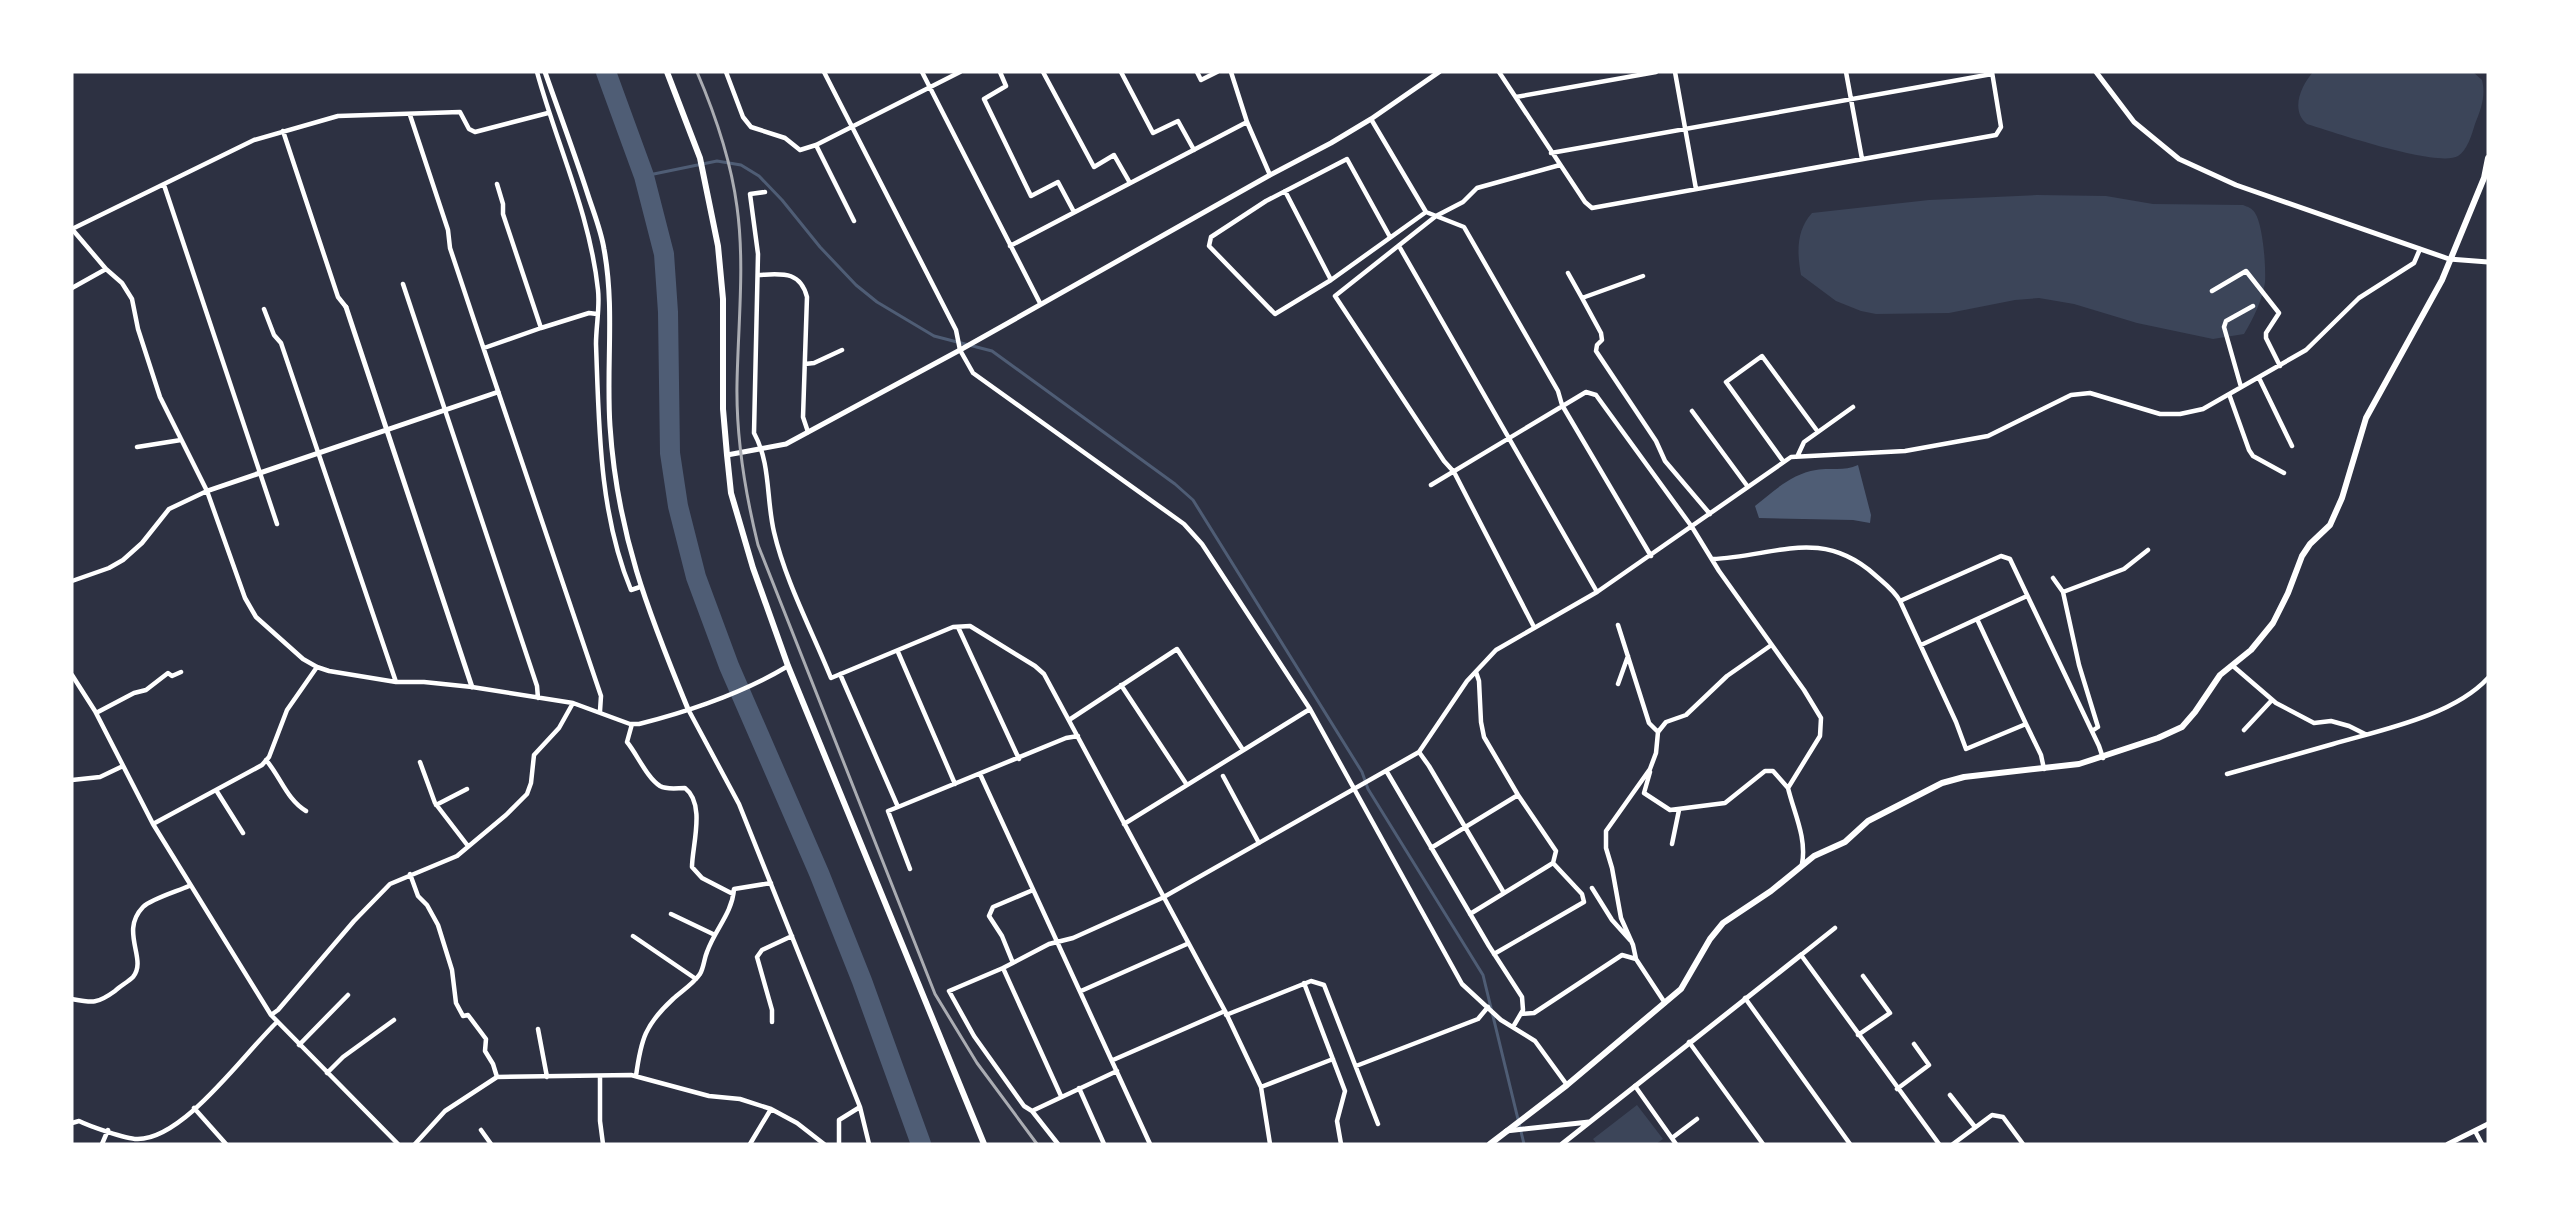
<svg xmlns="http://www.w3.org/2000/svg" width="2560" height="1216" font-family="Rubik,sans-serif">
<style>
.green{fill:#3c4559}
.water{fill:#4f5d75}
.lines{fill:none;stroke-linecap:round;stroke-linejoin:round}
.stream{stroke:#4f5d75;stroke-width:3}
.river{stroke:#4f5d75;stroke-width:20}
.minor{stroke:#fff;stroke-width:4.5}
.tertiary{stroke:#fff;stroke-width:5}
.secondary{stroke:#fff;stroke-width:6}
.rail{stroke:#abadb3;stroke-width:3}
</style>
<rect width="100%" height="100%" fill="#2d3142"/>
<path class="green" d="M2313,72H2473L2482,80C2486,96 2481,109 2475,124C2472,134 2467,151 2458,156C2438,168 2333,132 2307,124C2290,110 2301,86 2313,72Z
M2037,195L2106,196L2153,204L2243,205C2248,207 2252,208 2255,213C2263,225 2266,266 2265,282C2263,299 2253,319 2244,334L2213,339L2137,323L2074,304L2039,298L2015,300L1949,313L1876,314L1861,311L1836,301L1801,275C1797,252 1796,231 1812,213L1929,200Z
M1637,1105L1663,1139L1656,1144H1597L1593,1139Z"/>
<path class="water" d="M1858,465L1871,515L1870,523L1853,520L1759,518L1755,506C1774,491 1791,474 1816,470C1830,467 1844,472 1858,465Z"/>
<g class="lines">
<path class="stream" d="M644,176L717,161L741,165L759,176L782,200L820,247L856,285L877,302L934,336L992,351L1175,484L1193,500L1362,772L1368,789L1483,975L1524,1144"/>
<path class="river" d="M606,72L644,176L664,254L668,312L670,453L678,506L696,577L729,666L819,873L862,981L921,1144"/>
<path class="minor" d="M537,72C557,145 590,214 598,290C600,307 596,326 596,344C599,426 599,513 631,590L640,587
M726,72L743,117L751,127L785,138L800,150L816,145L960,72
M824,72L956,330L960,350L973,373L1184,524L1202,544L1310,709L1462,984L1501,1020L1535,1041L1567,1085
M922,72L1040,303
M1000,72L1006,86L984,99L1031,196L1058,182L1074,212
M1043,72L1094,167L1114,155L1130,183
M1121,72L1153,133L1178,121L1194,150
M1197,72L1201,80L1217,72
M1231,72L1247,122L1270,175
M1499,72L1585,202L1592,208L1996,135L2001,127L1992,72
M1675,72L1696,189
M1846,72L1862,159
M1516,97L1656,72
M548,113L475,132L469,129L460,112L338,116L254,140L72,229L106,269L122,283L132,299L138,329L160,397L207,491L245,598L256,617L303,659L317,667L329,671L396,682H424L472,687L573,703L630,724H639C690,711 743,693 788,666
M410,115L448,230L450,248L475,323L601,696L600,711
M1371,119L1426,212L1436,216L1463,202L1477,188L1560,165
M283,131L338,297L346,307
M816,145L854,221
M1551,153L1992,74
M164,185L277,524
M1285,191L1331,280
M765,192L750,194L758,254L754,433C771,464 766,498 774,532C785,580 812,631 831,678L953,627L970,626L1035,666L1044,674L1225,1011L1261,1087L1270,1144
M1390,237L1347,159L1266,201L1211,237L1209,246L1275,314L1331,280L1426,212
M1010,246L1247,122
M1399,246L1597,592
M1568,273L1582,298
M758,275C781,274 800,270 807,297L803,417L808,432
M1643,276L1582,298L1601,333L1602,340L1597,345L1596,351L1656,441L1665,461L1710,514
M403,284L537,686L538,698
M72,288L106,269
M2212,291L2246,271L2279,313L2266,333V338L2280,366
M264,309L274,335L281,343L396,682
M541,328L589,313L597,314
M484,348L541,328L503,214V204L497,184
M805,364L814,363L842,350
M2259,378L2292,446
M2241,387L2224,327L2226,321L2253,306
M2229,394L2249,450L2253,456L2284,473
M1692,411L1748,487
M137,447L181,440
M1798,455L1804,442L1853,407
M1783,461L1726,382L1762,356L1818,432
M1431,485L1586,392L1596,395L1692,527L1719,571L1804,690L1821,718L1820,736L1788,788C1794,813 1807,838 1802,864
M1712,559C1774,557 1820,526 1875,575C1884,583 1894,590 1900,601L1956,722L1966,749L2026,724L2041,755L2044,769
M2053,578L2063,592L2079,665L2098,727L2092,731
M72,581L109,568L123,560L142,543L169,509L207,491
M2063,592L2124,569L2148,550
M1900,601L2001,556L2010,559L2099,746L2103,758
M1977,619L2027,596
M1618,625L1649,723L1658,732
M958,627L1019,759
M1534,627L1454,472L1444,461L1335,296L1436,216L1464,227L1558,391L1562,405L1651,556
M1921,645L1977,619L2026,724
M898,652L955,784
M2233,666L2276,703L2314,723L2331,721L2349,726L2365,734
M840,674L898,807L1066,738L1078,736
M72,675L95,711L153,824L271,1015L398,1144
M1618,684L1628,656
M1121,685L1187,785
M688,709L739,804L860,1107L839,1120V1144
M96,713L134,693L146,690L168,673L172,676L181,672
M1069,720L1177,649L1243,750
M632,724L627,742C637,754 647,778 660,786C667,790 677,788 685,788C706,804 692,846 692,867L702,878L733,894
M2244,730L2272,700
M1419,752L1429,766L1504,893
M266,760C280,776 287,800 306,811
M420,762L435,803L468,846
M1387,772L1489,946L1522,997L1523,1010L1513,1027
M1650,772L1644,793L1670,810L1725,803L1765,771H1773L1788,788
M980,774L1150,1144
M2227,774C2262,764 2297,754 2333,744C2381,730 2453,716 2488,678
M1223,776L1259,843
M72,780L100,777L123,766
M216,790L243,833
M436,805L467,789
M898,807L888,811L910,869
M153,824L262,765L269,757L287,710L317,667
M1124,824L1310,709
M1672,844L1679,810
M1431,848L1518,795
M410,874L418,896L427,905L438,925L452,970L456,1003L463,1016L468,1015L486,1039L485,1051L493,1064L497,1077
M1592,888L1612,920L1630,940
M671,914L715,935
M1470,914L1553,863L1556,851L1518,795L1484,737L1481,722L1479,681L1476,672
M1835,928L1801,955L1939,1144
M633,936L696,979
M1494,954L1584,902L1582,894L1553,863
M1013,963L1002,936L989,916L993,907L1033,890
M1003,968L949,991L974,1036L1024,1106L1032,1111L1117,1071
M1304,983L1345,1091L1337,1121L1341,1144
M1081,991L1187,944
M1745,998L1850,1144
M72,999C93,1003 97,1004 115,991C120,986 128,982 133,977C148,959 119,932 143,907C151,899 178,891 189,886
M1665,1003L1636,959L1633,945L1621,918L1612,868L1606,848V831L1650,769L1656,753L1658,732L1666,722L1686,715L1727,676L1770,646
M1521,1014L1534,1013L1622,955L1636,959
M271,1015L278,1010L354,921L390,884L457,856L506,815L527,794L531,783L534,755L559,728L573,703
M1226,1015L1311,981L1324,985L1378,1124
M772,1022V1010L757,957L762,950L792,936
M538,1029L547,1077
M1858,1035L1890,1013L1863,976
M1689,1042L1763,1144
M299,1045L348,995
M1113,1060L1225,1011
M1356,1066L1478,1019L1488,1007
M327,1073L343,1057L394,1020
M600,1076V1121L603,1144
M636,1076C641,1039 645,1025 673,999C682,991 693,984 700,974C704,967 704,959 707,952C715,929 732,914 734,889L771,883
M1635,1086L1676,1144
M1261,1087L1333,1059
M1079,1088L1104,1144
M1897,1089L1929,1065L1914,1044
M1950,1095L1975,1127
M1061,1096L1003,968L1049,944L1073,938L1162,898L1419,752L1467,681L1496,650L1597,592L1791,457L1905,451L1988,436L2071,395L2090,393L2160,414H2180L2203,409L2306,350L2359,298L2414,263L2420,249
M860,1107L869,1144
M194,1108L226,1144
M1032,1111L1058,1144
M72,1123L79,1121C89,1126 126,1139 137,1139C183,1140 244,1054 276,1023
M481,1130L491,1144
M2475,1131L2482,1144
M1672,1138L1697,1119
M102,1144L108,1130
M415,1144L445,1111L497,1077L631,1075L709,1096L740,1099L771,1109L797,1123L824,1144
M750,1144L771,1109
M1953,1144L1992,1115L2003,1117L2023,1144"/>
<path class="tertiary" d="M545,72C559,112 574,152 587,192C593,211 601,230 604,249C615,308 606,367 610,426C617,533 648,612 688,709
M2096,72L2134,122L2179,159L2236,185L2449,259L2488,262
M346,307L472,687
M727,455L786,444L960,350L1270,175L1331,143L1371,119L1439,72
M207,491L498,392
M1506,1131L1589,1122
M1562,1144L1801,955
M2448,1144L2488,1124"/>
<path class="secondary" d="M667,72L700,158L718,246L723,299V409L727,455L731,493L753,568L788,666L984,1144
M1490,1144L1567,1085L1681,989L1710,939L1723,923L1771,891L1814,856L1845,842L1868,821L1942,783L1964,777L2079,764L2158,738L2182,727L2195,712L2220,675L2251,650L2273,623L2288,593L2302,556L2310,544L2330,525L2342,498L2366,418L2442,280L2484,178L2488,158"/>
<path class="rail" d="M697,72C715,114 731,161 737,207C745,264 738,326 737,384C736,439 745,492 758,545L935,994L977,1063L1037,1144"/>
</g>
<rect width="2560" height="1216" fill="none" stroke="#ffffff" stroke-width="147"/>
</svg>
